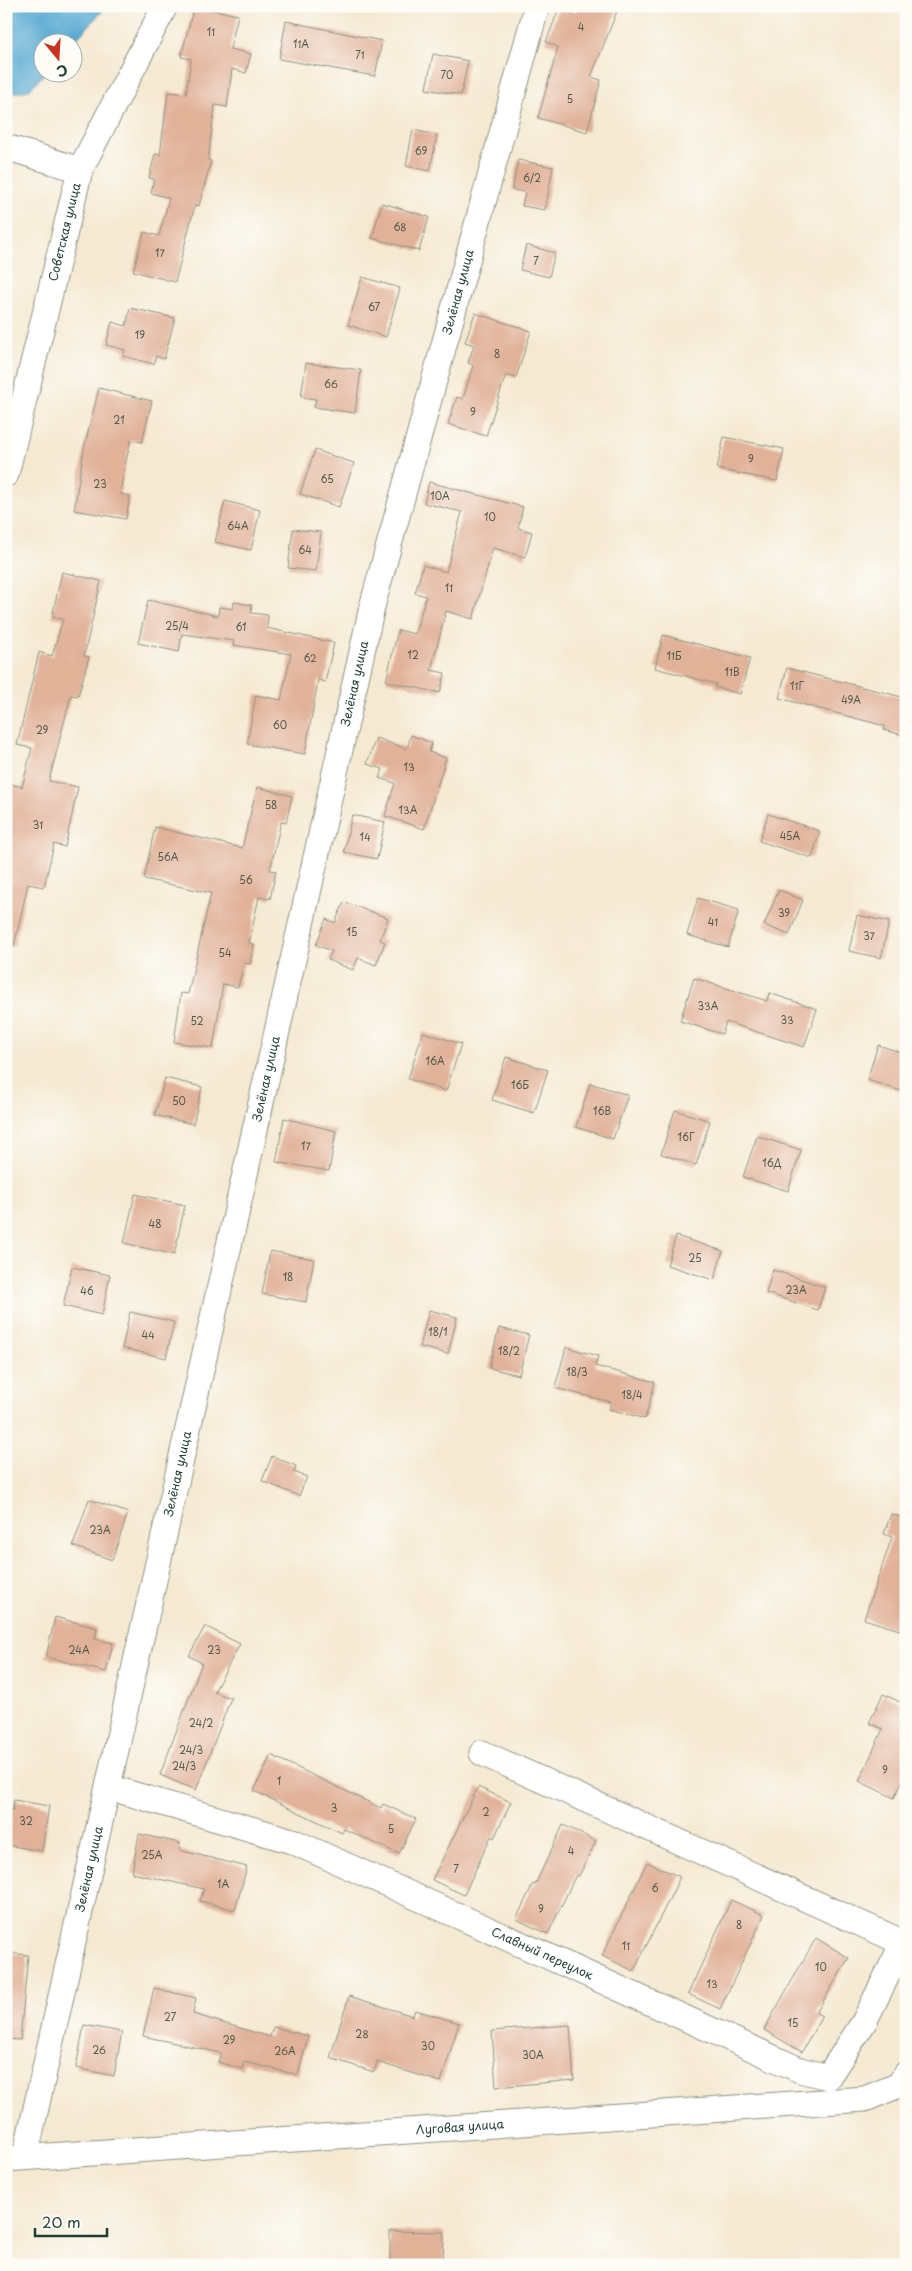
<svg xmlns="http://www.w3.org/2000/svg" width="912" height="2271" font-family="'Playpen Sans',sans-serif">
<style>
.water{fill:#57a9d2;stroke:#3b7383}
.building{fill:#e1b198}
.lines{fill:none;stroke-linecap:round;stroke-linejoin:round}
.minor-casing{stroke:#8a9383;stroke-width:27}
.minor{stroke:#fff;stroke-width:25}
.labels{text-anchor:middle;stroke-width:4;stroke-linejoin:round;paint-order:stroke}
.number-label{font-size:10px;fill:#505a4d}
.street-label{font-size:12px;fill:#1f3d34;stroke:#fdfcf7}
</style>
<rect width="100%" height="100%" fill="#fdfcf7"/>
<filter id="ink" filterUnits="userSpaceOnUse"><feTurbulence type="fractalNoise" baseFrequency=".02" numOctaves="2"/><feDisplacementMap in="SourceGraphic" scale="10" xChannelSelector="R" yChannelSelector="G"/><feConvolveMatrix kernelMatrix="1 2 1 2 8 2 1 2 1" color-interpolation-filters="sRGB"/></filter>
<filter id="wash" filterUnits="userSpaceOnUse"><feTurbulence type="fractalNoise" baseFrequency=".0096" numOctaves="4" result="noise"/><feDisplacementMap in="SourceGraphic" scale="20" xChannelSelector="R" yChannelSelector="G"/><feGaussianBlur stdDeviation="1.12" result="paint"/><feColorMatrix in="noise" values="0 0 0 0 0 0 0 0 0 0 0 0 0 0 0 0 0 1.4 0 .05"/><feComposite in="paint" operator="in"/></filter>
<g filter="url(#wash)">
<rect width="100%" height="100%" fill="#f5e9d2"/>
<path class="water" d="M6,6H107L73,43L42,42V72L45,73L29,90L6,94Z"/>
<g id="blocks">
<path class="building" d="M194,6L238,15L230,49L251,54L246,73L232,69L227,107L215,105L208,160L211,161L199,206L195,205L175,282L133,271L144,232L159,236L169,198L151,193L154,179L149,178L155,154L160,155L168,92L186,94L191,59L181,57Z
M560,6L576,12L578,6H606L617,11L591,77L601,80L587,132L538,118L558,47L546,42Z
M286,21L382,41L375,76L279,59Z
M433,54L468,61L461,95L426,89Z
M413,130L437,135L430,171L406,166Z
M518,160L553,167L545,210L522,206L525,192L512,190Z
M382,203L429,217L419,251L372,238Z
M526,245L555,253L549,277L520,270Z
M362,277L400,288L386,337L348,325Z
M130,308L175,318L164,359L156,356L154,364L123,356L125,350L106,345L112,322L126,326Z
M475,313L531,331L516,378L506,375L486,436L448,424L457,397L463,399L473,365L468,363L474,345L465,342Z
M306,363L361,370L355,413L314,407L316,399L301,397Z
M99,388L152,401L142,442L131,440L125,465L120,494L130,496L126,519L74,510L84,448Z
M724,437L784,449L777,481L717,469Z
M315,450L354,463L339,507L300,494Z
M429,482L523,507L518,528L532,532L525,557L493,548L473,619L446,611L431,670L445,673L440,693L386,681L398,630L415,634L426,596L415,593L423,565L446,572L462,512L424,503Z
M225,501L260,510L251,550L215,542Z
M293,529L321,532L316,571L288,568Z
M62,572L101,581L84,656L89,657L78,696L71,695L49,781L78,787L65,847L54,844L44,887L28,884L14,946L6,945V783L22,787L32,748L17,745L39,652L52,656L63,619L52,617Z
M148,600L218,616L219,607L233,609L234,602L252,605L251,613L268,615L267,628L334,643L325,682L318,680L305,754L247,744L256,695L281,700L291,654L233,645L234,641L182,634L179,652L138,643Z
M663,635L750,658L740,694L715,687L716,684L655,668Z
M787,668L906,698V736L884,730L885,726L779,698Z
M411,735L432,743L429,752L446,758L424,829L385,816L395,783L379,778L383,769L367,764L376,738L407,749Z
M257,787L292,796L286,823L281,822L270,870L276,871L270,899L259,897L249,943L254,944L250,964L244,963L238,987L223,984L213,1048L174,1042L181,993L188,994L211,893L144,879L155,827L242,848Z
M768,814L820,831L812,858L759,841Z
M352,815L385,822L377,859L344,852Z
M779,890L803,900L789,935L764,925Z
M698,898L739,910L728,947L687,935Z
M344,902L388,918L380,940L385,942L376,965L358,958L353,970L328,960L332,951L316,945L326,919L335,923Z
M857,915L889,922L881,958L849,951Z
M694,978L767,1001L769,993L817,1009L804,1047L726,1022L722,1034L680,1021Z
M423,1032L461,1044L446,1091L408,1079Z
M878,1045L906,1054V1078L901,1091L867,1080Z
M506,1057L548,1070L534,1113L492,1100Z
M165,1078L202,1087L193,1124L155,1115Z
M590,1083L628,1095L613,1139L576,1127Z
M675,1110L710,1121L696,1165L661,1154Z
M284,1118L336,1131L329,1171L276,1162Z
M757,1136L801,1150L788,1191L743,1177Z
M135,1194L185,1205L174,1255L124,1243Z
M676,1236L723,1251L714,1280L667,1265Z
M270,1251L314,1259L306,1302L262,1294Z
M72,1267L110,1275L102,1315L63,1306Z
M773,1270L825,1287L818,1310L766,1293Z
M429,1310L457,1317L448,1354L420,1347Z
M130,1312L174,1322L166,1358L122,1348Z
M499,1328L529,1335L519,1375L489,1368Z
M566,1347L598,1356L595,1366L655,1382L645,1419L609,1409L611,1402L555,1388Z
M272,1456L296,1466L294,1472L307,1477L299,1496L262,1481Z
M89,1499L128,1513L112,1560L73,1546Z
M903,1507H906V1632L864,1619L892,1537L884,1534L891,1514L900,1517Z
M55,1617L97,1628L95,1639L113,1643L106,1672L46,1657Z
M205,1626L240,1644L214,1692L231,1698L196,1790L160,1775L202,1663L189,1656Z
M883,1694L906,1705V1774L894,1798L859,1781L883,1729L869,1723Z
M271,1755L381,1808L383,1804L416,1819L399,1854L344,1829L342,1833L254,1791Z
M478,1787L511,1802L494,1838L491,1836L464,1895L432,1880Z
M14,1800L49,1806L42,1851L6,1845V1809L13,1810Z
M563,1825L596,1841L579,1876L576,1875L548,1934L516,1919L533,1884L535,1885Z
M139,1834L180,1843L179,1850L247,1867L235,1910L200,1901L204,1889L132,1873Z
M647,1862L680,1877L634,1971L602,1956Z
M731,1900L764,1915L720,2009L688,1994Z
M816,1938L849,1958L816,2013L822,2016L802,2052L764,2030Z
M6,1953L28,1955L20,2040L6,2039Z
M154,1988L196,1998L193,2014L270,2037L273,2027L308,2036L298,2075L244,2062L242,2069L218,2062L221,2053L143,2036Z
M349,1996L413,2016L415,2010L459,2023L441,2082L377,2062L374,2072L330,2058Z
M84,2025L122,2032L114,2076L76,2068Z
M570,2025L574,2080L496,2087L492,2031Z
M390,2231L444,2232L443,2265H390Z"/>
</g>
</g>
<g filter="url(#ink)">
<use href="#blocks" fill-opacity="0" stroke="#8a9383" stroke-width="1"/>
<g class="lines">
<defs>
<g id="minor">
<path d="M6,147L80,170"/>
<path id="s1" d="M6,474L80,170L165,6"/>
<path d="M482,1753L906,1944"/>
<path id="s2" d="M108,1787L292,1841L800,2070L828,2077L864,2022L903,1943"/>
<path id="s3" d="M25,2157L372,607L537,6"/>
<path id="s4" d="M6,2159L865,2099L899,2085L906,2074"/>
</g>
</defs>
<use href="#minor" class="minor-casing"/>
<use href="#minor" class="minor"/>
</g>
</g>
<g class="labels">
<g class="number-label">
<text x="581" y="31">4</text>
<text x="211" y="36">11</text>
<text x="301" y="48">11А</text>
<text x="360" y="59">71</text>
<text x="447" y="79">70</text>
<text x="570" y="103">5</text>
<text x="421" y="155">69</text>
<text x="532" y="182">6/2</text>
<text x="400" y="231">68</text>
<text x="160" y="257">17</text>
<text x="536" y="265">7</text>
<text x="374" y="311">67</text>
<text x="140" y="339">19</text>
<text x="497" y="358">8</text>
<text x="331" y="388">66</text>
<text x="473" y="416">9</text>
<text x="119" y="424">21</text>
<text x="751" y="463">9</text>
<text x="327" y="483">65</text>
<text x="100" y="488">23</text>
<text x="440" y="500">10А</text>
<text x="490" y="521">10</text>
<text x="238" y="530">64А</text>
<text x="305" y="554">64</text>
<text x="449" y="592">11</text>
<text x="177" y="630">25/4</text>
<text x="241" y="631">61</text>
<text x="413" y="659">12</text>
<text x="674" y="660">11Б</text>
<text x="310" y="662">62</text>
<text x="732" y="676">11В</text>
<text x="797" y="690">11Г</text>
<text x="851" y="704">49А</text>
<text x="280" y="729">60</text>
<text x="42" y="734">29</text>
<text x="409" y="771">13</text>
<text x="271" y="809">58</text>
<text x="408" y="814">13А</text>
<text x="38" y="829">31</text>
<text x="790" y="840">45А</text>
<text x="365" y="841">14</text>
<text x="168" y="861">56А</text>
<text x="246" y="884">56</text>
<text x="784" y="917">39</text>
<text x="713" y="926">41</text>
<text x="352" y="936">15</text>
<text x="869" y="940">37</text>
<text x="225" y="957">54</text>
<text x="708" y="1010">33А</text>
<text x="787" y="1024">33</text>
<text x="197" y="1025">52</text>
<text x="435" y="1065">16А</text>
<text x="520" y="1089">16Б</text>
<text x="179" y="1105">50</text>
<text x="602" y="1115">16В</text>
<text x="686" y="1141">16Г</text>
<text x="306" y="1150">17</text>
<text x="772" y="1167">16Д</text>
<text x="155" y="1228">48</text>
<text x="695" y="1262">25</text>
<text x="288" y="1281">18</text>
<text x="796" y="1294">23А</text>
<text x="87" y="1295">46</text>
<text x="438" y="1336">18/1</text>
<text x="148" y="1339">44</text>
<text x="509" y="1355">18/2</text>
<text x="577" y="1376">18/3</text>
<text x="632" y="1399">18/4</text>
<text x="100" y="1534">23А</text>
<text x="79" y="1654">24А</text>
<text x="214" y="1654">23</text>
<text x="201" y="1727">24/2</text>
<text x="191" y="1754">24/3</text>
<text x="184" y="1770">24/3</text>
<text x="885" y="1774">9</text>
<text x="279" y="1785">1</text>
<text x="334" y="1812">3</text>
<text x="486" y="1816">2</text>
<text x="26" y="1825">32</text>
<text x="391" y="1833">5</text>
<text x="571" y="1855">4</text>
<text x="152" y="1859">25А</text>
<text x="456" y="1873">7</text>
<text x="223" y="1888">1А</text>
<text x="655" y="1892">6</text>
<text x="541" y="1913">9</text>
<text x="739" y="1929">8</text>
<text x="626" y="1950">11</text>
<text x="821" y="1971">10</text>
<text x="712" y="1988">13</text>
<text x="170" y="2021">27</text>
<text x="793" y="2027">15</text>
<text x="362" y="2038">28</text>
<text x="229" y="2044">29</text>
<text x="428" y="2050">30</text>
<text x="99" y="2054">26</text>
<text x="285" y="2055">26А</text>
<text x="533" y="2059">30А</text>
</g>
<g class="street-label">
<text dy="4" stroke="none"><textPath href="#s1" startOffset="249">Советская улица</textPath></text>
<text dy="4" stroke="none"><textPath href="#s3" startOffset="1915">Зелёная улица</textPath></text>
<text dy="4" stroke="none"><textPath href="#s3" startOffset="1510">Зелёная улица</textPath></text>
<text dy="4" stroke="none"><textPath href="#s3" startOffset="1105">Зелёная улица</textPath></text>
<text dy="4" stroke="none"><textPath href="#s3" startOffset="700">Зелёная улица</textPath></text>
<text dy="4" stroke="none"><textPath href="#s3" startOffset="295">Зелёная улица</textPath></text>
<text dy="4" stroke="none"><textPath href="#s2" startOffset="466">Славный переулок</textPath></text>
<text dy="4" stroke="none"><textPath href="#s4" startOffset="455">Луговая улица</textPath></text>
</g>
</g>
<rect width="912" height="2271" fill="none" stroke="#fdfcf7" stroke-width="25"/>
<g transform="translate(58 58) rotate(162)"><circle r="24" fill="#fdfcf7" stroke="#a4b0a9"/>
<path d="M0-4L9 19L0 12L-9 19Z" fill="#c8321e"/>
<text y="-8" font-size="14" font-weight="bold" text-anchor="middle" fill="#1f3d34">С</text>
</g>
<path d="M35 2228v8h72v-8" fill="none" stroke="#1f3d34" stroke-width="2.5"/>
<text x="42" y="2228" font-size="15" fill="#1f3d34" stroke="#fdfcf7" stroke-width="4" paint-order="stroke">20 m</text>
</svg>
